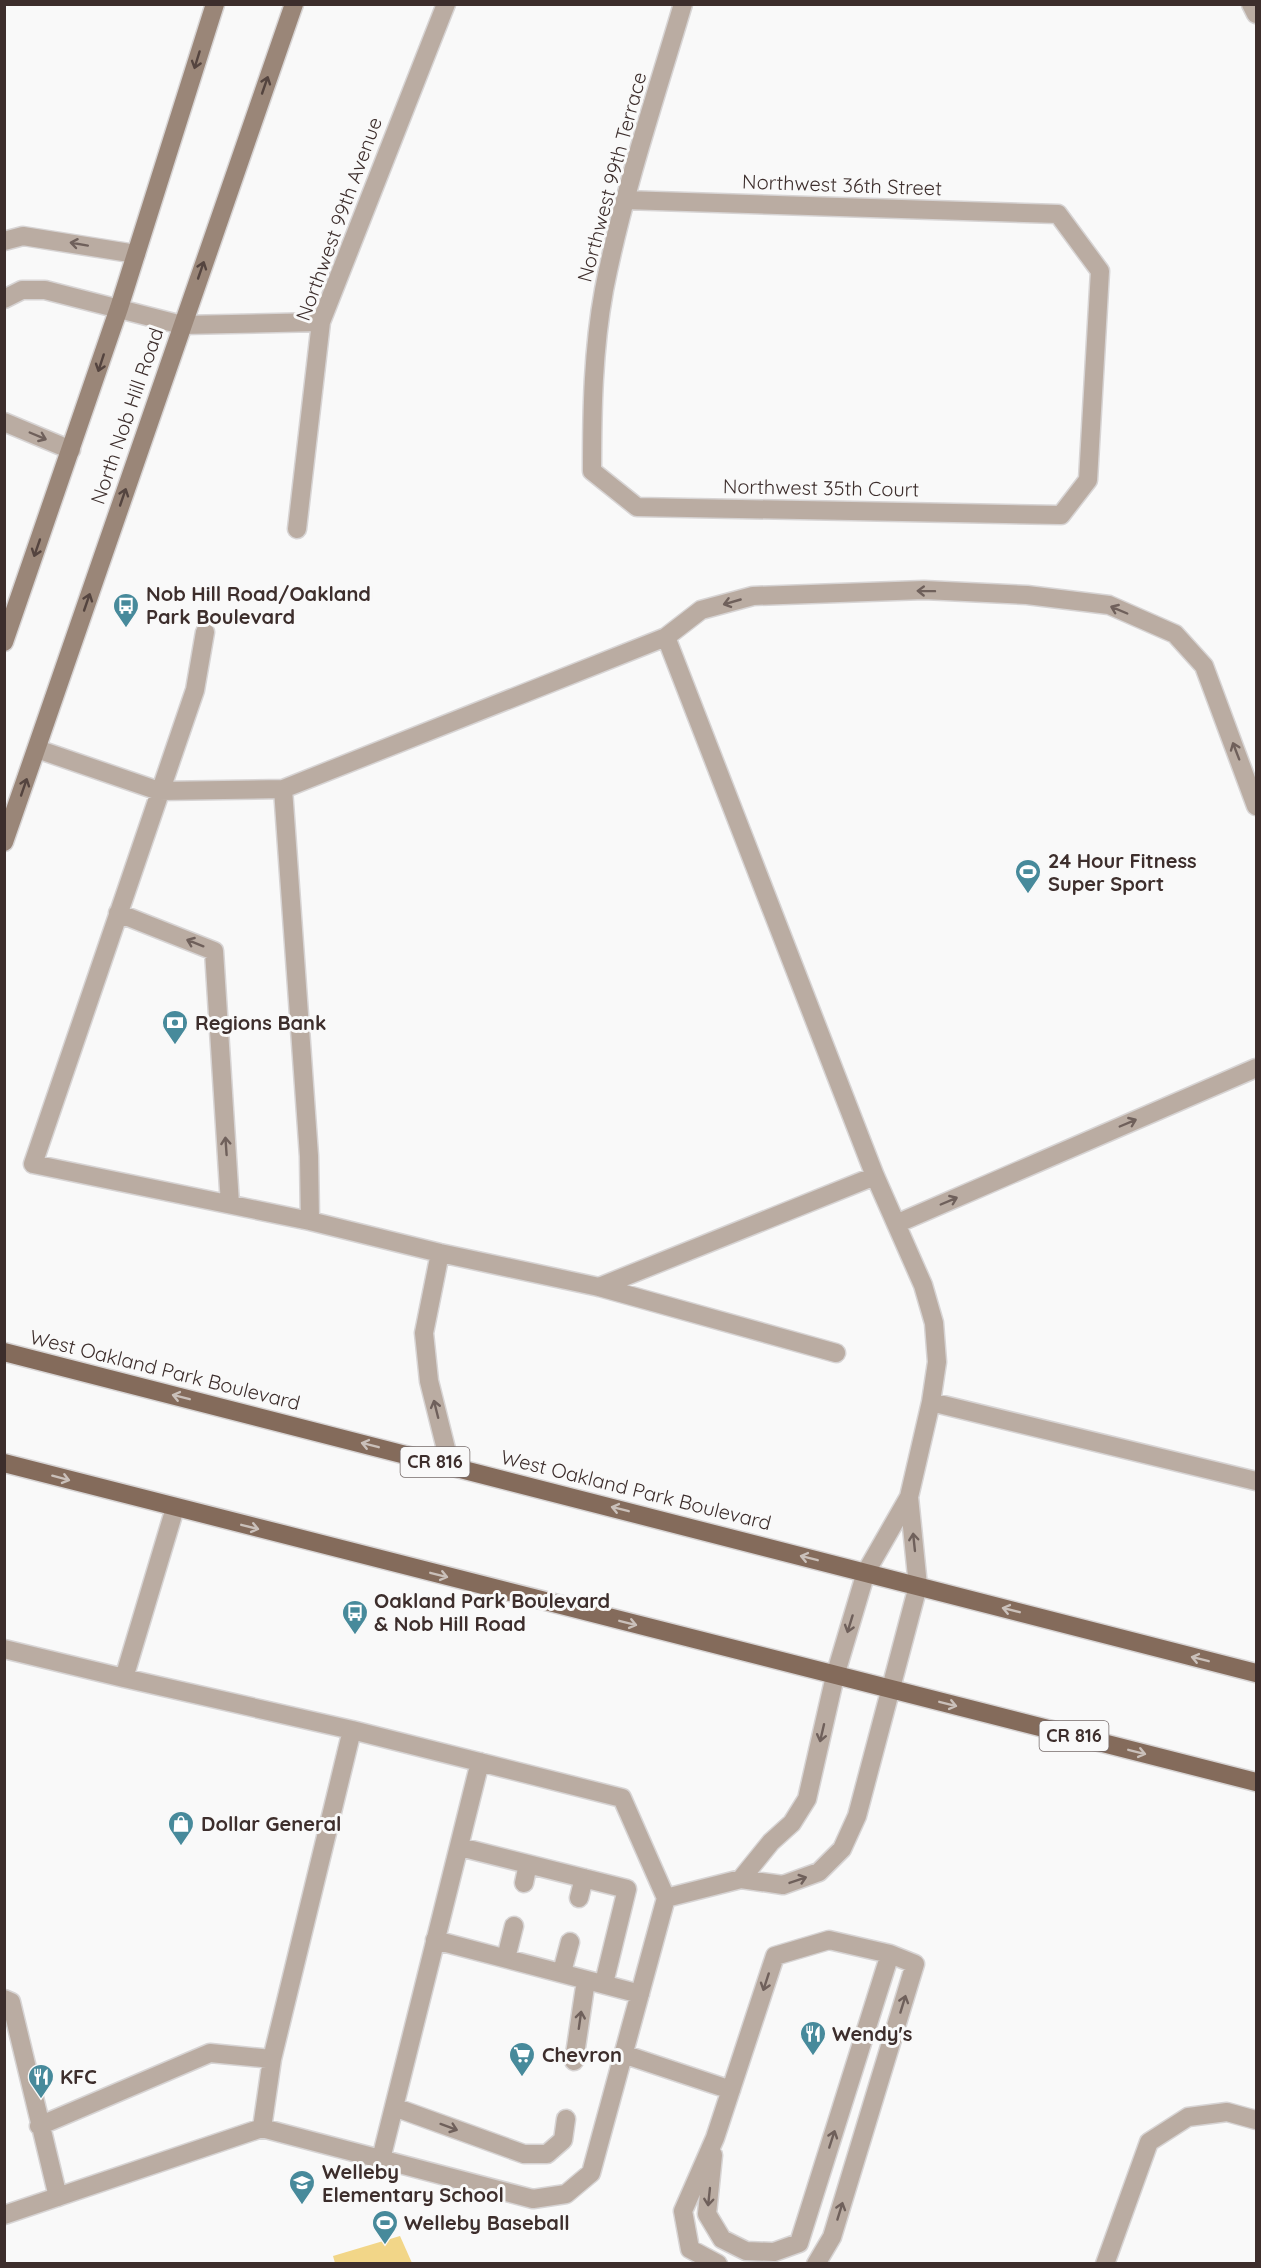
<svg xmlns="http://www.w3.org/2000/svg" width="1261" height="2268" font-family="Quicksand,sans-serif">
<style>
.green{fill:#f2d688}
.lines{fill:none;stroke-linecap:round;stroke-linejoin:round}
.lane-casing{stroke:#d7d4d4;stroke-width:21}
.street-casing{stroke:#d7d4d4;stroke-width:21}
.secondary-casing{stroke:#d7d4d4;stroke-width:21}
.primary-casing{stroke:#d7d4d4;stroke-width:21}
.lane{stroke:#baaca2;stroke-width:18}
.street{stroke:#baaca2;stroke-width:18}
.secondary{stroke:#9a8678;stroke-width:18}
.primary{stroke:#846b5b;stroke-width:18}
.oneway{stroke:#54443f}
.oneway2{stroke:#6f605b}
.oneway3{stroke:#cac0ba}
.labels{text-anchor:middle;stroke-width:6;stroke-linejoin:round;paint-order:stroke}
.shield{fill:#f9f9f9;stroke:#756b6a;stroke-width:1.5}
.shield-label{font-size:18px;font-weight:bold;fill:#3d2e2c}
.street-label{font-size:20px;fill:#3d2e2c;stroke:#f9f9f9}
.poi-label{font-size:20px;font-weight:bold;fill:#3d2e2c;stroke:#f9f9f9;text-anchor:start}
</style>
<rect width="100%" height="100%" fill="#f9f9f9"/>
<path class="green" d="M400,2236L412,2263H335L333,2256Z"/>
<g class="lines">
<defs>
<path id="lane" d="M4,241L23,236L136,254
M4,299L22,290H45L182,325
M4,422L71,450
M205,632L195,690L33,1164L310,1221
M666,637L701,610L753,596L924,590L1027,595L1109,605L1175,634L1204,666L1256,806
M37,749L159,791L283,789L666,637L875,1176L923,1285L934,1323L937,1362L931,1402L909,1497L866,1572L835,1676L807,1799L792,1823L771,1842L741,1879
M283,789L309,1156L310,1221L440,1253L599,1287L836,1353
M118,913L214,951L230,1204
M896,1224L1256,1068
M440,1253L424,1333L429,1381L450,1465
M599,1287L875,1176
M931,1402L1256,1481
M4,1649L124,1678L175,1508
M460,1847L627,1889L604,1983
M524,1883L528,1864
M579,1898L584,1878
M666,1898L741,1879L783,1885L819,1872L842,1849L857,1816L918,1586L909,1497
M435,1940L640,1994
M506,1958L514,1926
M562,1972L570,1942
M4,1999L11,2002L58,2197
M623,2054L731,2090
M574,2061L586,1980
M394,2107L524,2154H547L563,2140L566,2119
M39,2126L210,2053L272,2059L352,1730L124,1678
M262,2128L533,2199L566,2194L591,2173L666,1898L622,1798L352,1730
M713,2155L707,2214L722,2239L746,2251L774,2252L799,2243L890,1954
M381,2159L480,1762
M4,2215L262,2128L272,2059
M718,2264L690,2249L683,2211L715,2138L775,1956L829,1940L890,1954L915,1964L832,2237L816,2264"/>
<path id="street" d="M1251,4L1256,14
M625,200L1058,214L1100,271L1088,480L1061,515L637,507L592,471C592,410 593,350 604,290C623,193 655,99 683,4
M182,325L321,322
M297,529L321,322L446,4
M1105,2264L1149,2142L1188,2117L1227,2112L1256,2120"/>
<path id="secondary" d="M4,642L119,308L215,4
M4,842L294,4"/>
<path id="primary" d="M4,1352L1256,1673
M4,1463L1256,1782"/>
</defs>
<use href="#lane" class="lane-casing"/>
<use href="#street" class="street-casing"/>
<use href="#secondary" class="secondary-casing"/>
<use href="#primary" class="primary-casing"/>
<use href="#lane" class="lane"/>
<use href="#street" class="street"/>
<use href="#secondary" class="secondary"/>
<use href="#primary" class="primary"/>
</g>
<defs><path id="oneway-shaft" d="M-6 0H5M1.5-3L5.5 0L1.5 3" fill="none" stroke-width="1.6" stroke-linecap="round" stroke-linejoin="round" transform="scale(1.5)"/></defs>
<g class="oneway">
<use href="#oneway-shaft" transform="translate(197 60) rotate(107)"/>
<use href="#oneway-shaft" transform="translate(265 85) rotate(-71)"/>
<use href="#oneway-shaft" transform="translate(201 270) rotate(-71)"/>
<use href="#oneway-shaft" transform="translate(101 363) rotate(108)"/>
<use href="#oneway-shaft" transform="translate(123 497) rotate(-71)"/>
<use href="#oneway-shaft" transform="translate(37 548) rotate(109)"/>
<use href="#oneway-shaft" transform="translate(87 602) rotate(-71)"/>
<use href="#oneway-shaft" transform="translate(24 787) rotate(-71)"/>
</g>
<g class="oneway2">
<use href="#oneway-shaft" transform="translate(79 244) rotate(-170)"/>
<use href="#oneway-shaft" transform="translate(38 436) rotate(23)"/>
<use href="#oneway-shaft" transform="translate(926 591) rotate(-179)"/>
<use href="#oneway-shaft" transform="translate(732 602) rotate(164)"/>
<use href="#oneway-shaft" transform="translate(1119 610) rotate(-157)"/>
<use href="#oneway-shaft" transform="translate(1236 751) rotate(-111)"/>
<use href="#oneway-shaft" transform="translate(195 943) rotate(-158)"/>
<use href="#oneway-shaft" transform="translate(1128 1123) rotate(-23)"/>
<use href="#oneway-shaft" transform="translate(226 1146) rotate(-94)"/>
<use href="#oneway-shaft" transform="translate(949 1201) rotate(-23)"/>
<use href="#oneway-shaft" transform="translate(436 1409) rotate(-104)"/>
<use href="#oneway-shaft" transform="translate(914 1542) rotate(-96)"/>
<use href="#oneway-shaft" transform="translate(850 1624) rotate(107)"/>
<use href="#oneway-shaft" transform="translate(822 1733) rotate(103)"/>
<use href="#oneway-shaft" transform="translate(798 1880) rotate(-19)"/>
<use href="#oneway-shaft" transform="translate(766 1982) rotate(108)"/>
<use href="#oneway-shaft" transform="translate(903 2004) rotate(-73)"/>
<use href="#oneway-shaft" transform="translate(580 2020) rotate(-82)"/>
<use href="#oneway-shaft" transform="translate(449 2127) rotate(20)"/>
<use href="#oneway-shaft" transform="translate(832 2139) rotate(-72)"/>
<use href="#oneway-shaft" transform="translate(709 2197) rotate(96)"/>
<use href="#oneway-shaft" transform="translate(840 2211) rotate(-73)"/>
</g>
<g class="oneway3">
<use href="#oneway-shaft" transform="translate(181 1397) rotate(-166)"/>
<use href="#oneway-shaft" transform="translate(370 1445) rotate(-166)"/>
<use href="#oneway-shaft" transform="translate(61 1478) rotate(15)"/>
<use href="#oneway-shaft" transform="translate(620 1509) rotate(-166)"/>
<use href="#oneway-shaft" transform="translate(250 1527) rotate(14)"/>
<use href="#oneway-shaft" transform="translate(809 1558) rotate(-166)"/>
<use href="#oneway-shaft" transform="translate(439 1575) rotate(14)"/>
<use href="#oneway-shaft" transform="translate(1011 1610) rotate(-166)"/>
<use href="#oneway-shaft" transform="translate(628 1623) rotate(14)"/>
<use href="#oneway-shaft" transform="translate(1200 1659) rotate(-166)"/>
<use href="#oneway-shaft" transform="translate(948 1704) rotate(14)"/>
<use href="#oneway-shaft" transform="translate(1137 1752) rotate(14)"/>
</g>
<defs>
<symbol id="bus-pin" viewBox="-11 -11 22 30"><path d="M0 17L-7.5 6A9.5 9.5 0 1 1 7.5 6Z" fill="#478a9b" stroke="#f9f9f9"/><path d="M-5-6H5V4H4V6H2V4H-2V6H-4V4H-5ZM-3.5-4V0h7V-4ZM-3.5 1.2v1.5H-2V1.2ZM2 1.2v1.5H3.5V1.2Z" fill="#fff"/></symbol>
<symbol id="stadium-pin" viewBox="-11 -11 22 30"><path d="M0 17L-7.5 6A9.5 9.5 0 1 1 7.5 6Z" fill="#478a9b" stroke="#f9f9f9"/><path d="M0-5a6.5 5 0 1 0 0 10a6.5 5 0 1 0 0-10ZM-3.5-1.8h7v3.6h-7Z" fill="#fff"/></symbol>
<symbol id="bank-pin" viewBox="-11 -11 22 30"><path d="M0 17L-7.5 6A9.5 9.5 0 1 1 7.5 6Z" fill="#478a9b" stroke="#f9f9f9"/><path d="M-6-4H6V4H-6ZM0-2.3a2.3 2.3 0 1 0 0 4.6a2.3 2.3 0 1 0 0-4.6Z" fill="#fff"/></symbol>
<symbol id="shop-pin" viewBox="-11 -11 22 30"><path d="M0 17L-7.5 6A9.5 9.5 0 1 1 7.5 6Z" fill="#478a9b" stroke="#f9f9f9"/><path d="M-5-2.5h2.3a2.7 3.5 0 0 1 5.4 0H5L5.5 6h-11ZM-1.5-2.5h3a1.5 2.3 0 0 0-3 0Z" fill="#fff"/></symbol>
<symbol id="restaurant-pin" viewBox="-11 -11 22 30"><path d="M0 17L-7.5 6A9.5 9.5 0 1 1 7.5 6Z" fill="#478a9b" stroke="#f9f9f9"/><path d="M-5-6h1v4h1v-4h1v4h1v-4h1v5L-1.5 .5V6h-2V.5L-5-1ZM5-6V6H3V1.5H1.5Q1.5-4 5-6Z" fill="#fff"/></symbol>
<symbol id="supermarket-pin" viewBox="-11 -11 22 30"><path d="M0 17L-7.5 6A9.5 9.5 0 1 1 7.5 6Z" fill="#478a9b" stroke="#f9f9f9"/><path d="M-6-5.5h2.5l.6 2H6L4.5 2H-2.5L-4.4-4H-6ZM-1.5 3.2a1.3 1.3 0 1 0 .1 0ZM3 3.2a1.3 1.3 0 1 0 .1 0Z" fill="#fff"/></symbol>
<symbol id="school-pin" viewBox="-11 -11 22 30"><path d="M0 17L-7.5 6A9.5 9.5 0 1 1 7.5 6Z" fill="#478a9b" stroke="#f9f9f9"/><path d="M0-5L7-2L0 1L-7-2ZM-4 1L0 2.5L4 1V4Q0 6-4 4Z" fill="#fff"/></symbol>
</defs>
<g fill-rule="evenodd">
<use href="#bus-pin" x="111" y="591" width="30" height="40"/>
<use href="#stadium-pin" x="1013" y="857" width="30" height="40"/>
<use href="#bank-pin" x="160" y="1008" width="30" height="40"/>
<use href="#bus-pin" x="340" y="1598" width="30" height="40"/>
<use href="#shop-pin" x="166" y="1809" width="30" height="40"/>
<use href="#restaurant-pin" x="798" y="2019" width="30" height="40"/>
<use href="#supermarket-pin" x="507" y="2040" width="30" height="40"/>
<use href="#restaurant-pin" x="26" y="2062" width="30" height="40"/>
<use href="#school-pin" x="287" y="2168" width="30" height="40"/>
<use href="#stadium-pin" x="370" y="2208" width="30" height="40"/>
</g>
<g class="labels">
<g class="shield">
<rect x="400.5" y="1447" width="69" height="30" rx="4.5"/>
<rect x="1039.5" y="1721" width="69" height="30" rx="4.5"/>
</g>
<g class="shield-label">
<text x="435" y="1468">CR 816</text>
<text x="1074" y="1742">CR 816</text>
</g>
<g class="street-label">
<text transform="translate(612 177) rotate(-75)" y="7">Northwest 99th Terrace</text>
<text transform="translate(842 185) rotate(2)" y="7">Northwest 36th Street</text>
<text transform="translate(339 219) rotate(-70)" y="7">Northwest 99th Avenue</text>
<text transform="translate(127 416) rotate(-71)" y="7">North Nob Hill Road</text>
<text transform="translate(821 488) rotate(1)" y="7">Northwest 35th Court</text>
<text transform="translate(165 1370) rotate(14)" y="7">West Oakland Park Boulevard</text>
<text transform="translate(636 1490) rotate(14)" y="7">West Oakland Park Boulevard</text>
</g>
<g class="poi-label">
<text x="146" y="601">Nob Hill Road/Oakland<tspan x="146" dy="23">Park Boulevard</tspan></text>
<text x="1048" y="868">24 Hour Fitness<tspan x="1048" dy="23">Super Sport</tspan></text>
<text x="195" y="1030">Regions Bank</text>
<text x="374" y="1608">Oakland Park Boulevard<tspan x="374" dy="23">&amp; Nob Hill Road</tspan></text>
<text x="201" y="1831">Dollar General</text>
<text x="832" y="2041">Wendy's</text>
<text x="542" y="2062">Chevron</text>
<text x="60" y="2084">KFC</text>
<text x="322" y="2179">Welleby<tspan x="322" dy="23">Elementary School</tspan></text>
<text x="404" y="2230">Welleby Baseball</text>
</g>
</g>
<rect width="1261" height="2268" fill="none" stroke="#3d2e2c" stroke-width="12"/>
</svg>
